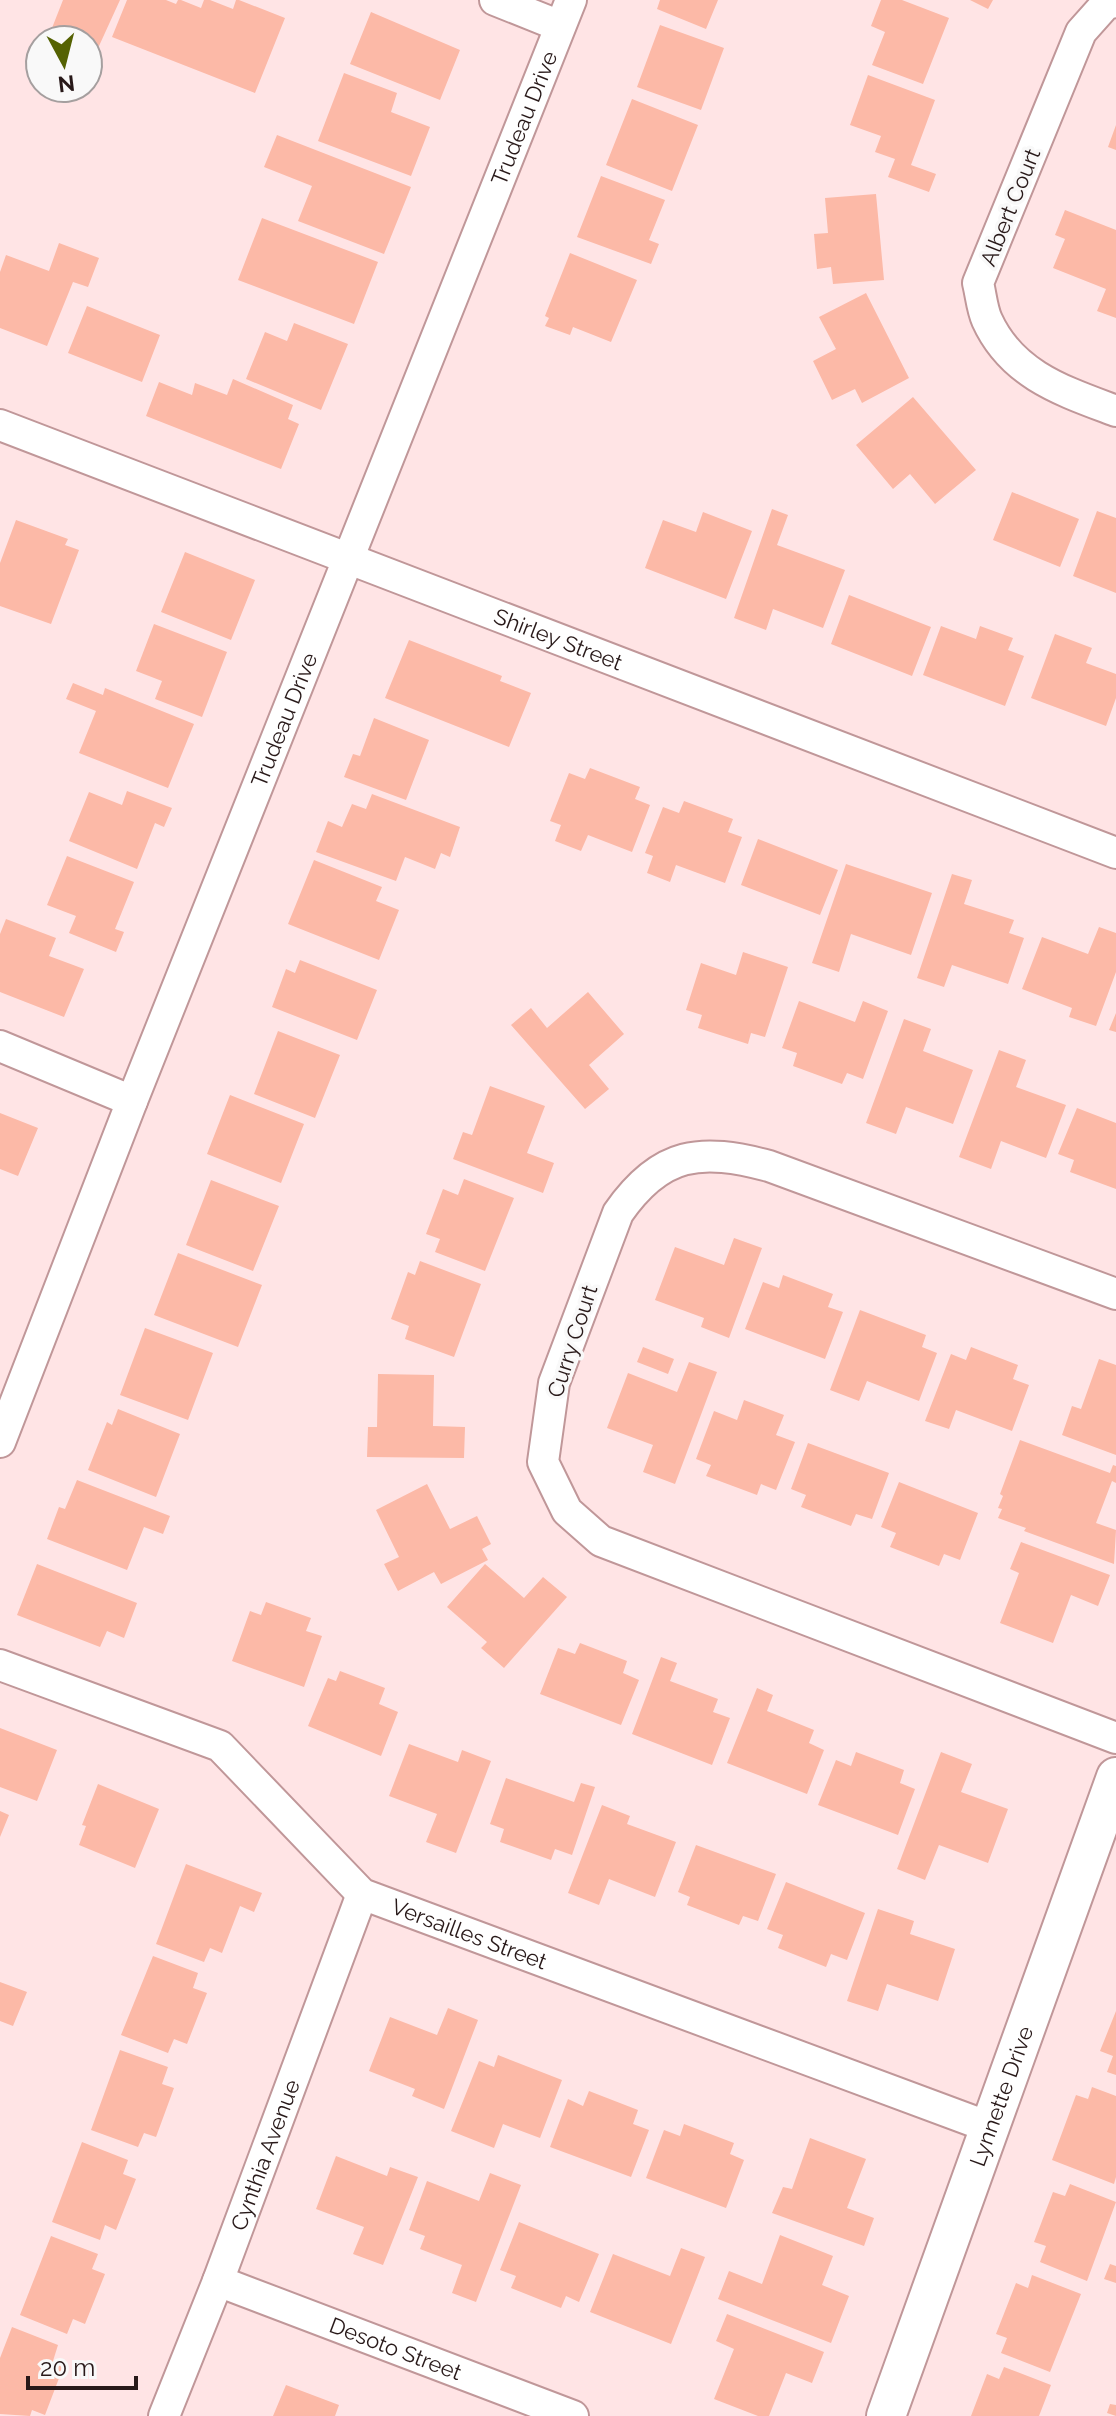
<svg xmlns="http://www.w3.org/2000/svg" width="1116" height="2416" font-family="Raleway,sans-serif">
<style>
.building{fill:#fcb9a7}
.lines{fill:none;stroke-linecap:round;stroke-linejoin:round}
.minor-casing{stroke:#c09799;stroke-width:34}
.tertiary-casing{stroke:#c09799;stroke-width:42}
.minor{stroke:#fff;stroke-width:30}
.tertiary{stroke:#fff;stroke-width:38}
.labels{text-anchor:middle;stroke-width:7;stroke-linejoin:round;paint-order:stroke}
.street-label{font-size:22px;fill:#281919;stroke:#f9f9f9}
</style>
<rect width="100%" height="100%" fill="#ffe4e5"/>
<path class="building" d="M63,0H120L99,46L52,28Z
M127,0H166L176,4L178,0H181L201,8L204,0H210L233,9L236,0H239L285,18L255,93L112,37Z
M660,0H718L706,29L657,9Z
M881,0H902L949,18L923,84L872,65L885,32L871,26Z
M970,0H993L988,9Z
M371,12L460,50L440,100L350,64Z
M660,25L724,48L701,110L637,87Z
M344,73L397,93L391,112L430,127L411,176L318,141Z
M868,75L935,100L911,165L936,174L929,192L888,177L895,159L875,152L881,136L850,125Z
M632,99L698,125L672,191L606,165Z
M1116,125V150L1108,147Z
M277,135L411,187L384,254L298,221L312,186L264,167Z
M601,176L665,200L649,240L659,244L651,264L577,237Z
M876,194L884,280L833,284L831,267L817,269L814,234L828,233L825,198Z
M1065,210L1116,230V318L1097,311L1106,289L1053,268L1065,239L1055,235Z
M262,218L378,262L354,324L238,280Z
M59,243L99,258L88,287L73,282L47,346L0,328V272L6,255L49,271Z
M570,253L637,280L611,342L573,327L570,335L545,326L549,318L545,316Z
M866,293L909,378L862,403L855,389L832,400L813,361L836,349L819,317Z
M87,306L160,335L142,382L68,353Z
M294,323L348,344L321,410L246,379L265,332L287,341Z
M233,379L293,405L288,419L299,424L281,469L146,416L159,382L192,395L195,383L227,395Z
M913,397L976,470L935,504L910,474L893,489L856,445Z
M1012,492L1079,519L1060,567L993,540Z
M772,509L788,515L777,545L845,570L823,628L773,609L766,630L734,618Z
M1097,511L1116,518V593L1073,576Z
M703,512L752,531L726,599L645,568L663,520L696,532Z
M16,520L68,539L65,545L79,550L51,624L0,606V563Z
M185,552L255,580L231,640L161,612Z
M849,595L931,627L912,676L831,644Z
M154,624L227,652L202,717L155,699L162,681L136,671Z
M941,626L976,639L980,626L1013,638L1008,650L1024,656L1005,706L923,675Z
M1055,634L1092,648L1086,663L1116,674V698L1106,726L1031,698Z
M409,640L502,676L500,681L531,693L509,747L385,698Z
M73,683L103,695L105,688L194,724L168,788L79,753L96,711L66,699Z
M374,718L429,740L406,800L344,777L353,754L360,756Z
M590,768L640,787L635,799L650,805L632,852L588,835L581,851L555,841L561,825L550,821L569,773L585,779Z
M127,791L172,808L164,827L155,823L137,869L69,841L89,792L122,805Z
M372,794L460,827L450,857L441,853L435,869L405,857L396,881L316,852L328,821L342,827L352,804L366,809Z
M684,801L733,819L728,832L742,837L725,883L676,865L670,882L647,873L653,856L645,853L663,807L679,813Z
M758,839L838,870L820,915L741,885Z
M67,856L134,882L115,929L124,932L116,952L69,933L76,916L47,905Z
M314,860L382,887L376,901L399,910L379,960L288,924Z
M846,864L932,893L911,955L851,934L839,972L812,963Z
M952,874L972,880L964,904L1014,920L1009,933L1024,938L1008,984L952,965L944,987L917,978Z
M6,919L56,938L49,956L84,969L64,1017L0,992V934Z
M1099,927L1116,933V972L1096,1026L1069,1017L1072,1008L1022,989L1042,937L1088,954Z
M743,952L788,967L765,1037L751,1033L748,1044L698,1028L702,1015L686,1010L701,963L736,975Z
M300,960L377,990L357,1040L272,1007L286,969L295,973Z
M588,992L624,1034L589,1065L609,1089L585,1109L511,1025L531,1008L547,1028Z
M799,1001L855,1022L863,1001L888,1011L863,1079L847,1073L842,1084L793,1066L797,1053L782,1048Z
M1116,1013V1032L1109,1030Z
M904,1019L931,1029L923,1051L973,1070L953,1124L906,1107L896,1134L866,1123Z
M278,1031L340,1055L315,1118L254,1094Z
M999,1050L1026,1060L1016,1087L1066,1105L1046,1158L1001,1141L991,1169L959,1157Z
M490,1086L545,1106L527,1153L554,1163L543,1193L453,1159L463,1132L472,1135Z
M230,1095L304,1124L281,1183L207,1154Z
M1077,1108L1116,1123V1189L1070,1172L1074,1160L1058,1154Z
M0,1113L38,1128L18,1176L0,1169Z
M464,1179L514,1198L485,1271L435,1252L440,1239L426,1234L443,1189L458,1195Z
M211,1180L279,1206L253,1271L186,1245Z
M734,1238L762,1248L729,1338L701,1327L704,1318L655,1300L675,1247L724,1265Z
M178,1253L262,1285L238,1347L154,1315Z
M420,1261L481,1284L454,1357L405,1339L409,1326L391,1319L408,1272L415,1275Z
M783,1275L833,1294L828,1307L843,1312L825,1359L745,1329L763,1282L779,1288Z
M860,1310L926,1335L922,1347L937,1353L919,1401L867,1381L859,1401L830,1390Z
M145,1328L213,1353L188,1420L120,1395Z
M643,1347L674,1359L668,1374L637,1362Z
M971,1347L1018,1365L1013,1379L1029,1385L1012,1431L956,1410L949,1429L925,1421L951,1354L966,1360Z
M1099,1359L1116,1365V1455L1062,1435L1072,1406L1081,1409Z
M689,1362L717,1372L675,1484L643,1472L653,1445L607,1428L628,1373L677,1392Z
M378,1374L434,1375L433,1426L465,1427L464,1458L367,1457L368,1427H377Z
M744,1400L784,1415L776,1435L795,1442L776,1490L761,1484L757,1495L706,1476L711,1465L696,1459L714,1411L737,1420Z
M118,1409L180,1434L156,1497L88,1470L107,1422L112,1425Z
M1020,1440L1110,1473L1113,1465L1116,1466V1483L1112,1481L1096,1523L1116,1530L1114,1564L1024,1531L1026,1528L998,1518L1002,1509L998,1508L1003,1496L1000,1494Z
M808,1443L889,1473L872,1519L856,1514L851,1526L801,1507L806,1495L791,1489Z
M77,1480L170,1516L163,1534L144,1527L127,1570L47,1539L59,1507L65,1509Z
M899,1482L978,1513L960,1560L944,1554L939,1566L890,1547L896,1533L881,1527Z
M427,1484L450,1529L477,1516L491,1544L482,1549L488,1560L441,1584L434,1572L398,1591L384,1564L399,1557L376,1510Z
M1021,1542L1110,1575L1098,1606L1071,1595L1053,1643L1000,1623L1019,1573L1010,1569Z
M37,1564L137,1603L124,1638L107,1631L100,1647L17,1615Z
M485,1564L524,1598L543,1577L567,1597L504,1668L481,1648L487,1642L447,1607Z
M266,1602L311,1618L306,1631L322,1636L304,1687L232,1661L250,1611L261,1615Z
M580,1643L627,1661L623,1673L639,1680L621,1725L540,1694L558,1648L575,1654Z
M661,1657L677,1663L670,1681L718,1699L713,1712L730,1718L712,1765L632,1734Z
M340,1671L385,1688L379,1704L398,1712L381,1756L308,1726L328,1678L336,1681Z
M757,1688L773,1695L767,1711L814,1730L809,1743L824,1750L807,1794L727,1763Z
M0,1728L57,1750L37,1801L0,1787Z
M409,1744L458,1762L462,1750L491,1761L456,1853L426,1842L437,1814L389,1796Z
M856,1752L904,1770L900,1783L915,1789L898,1835L818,1805L836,1760L851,1766Z
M941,1752L972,1764L961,1792L1008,1809L988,1863L939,1845L925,1880L897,1869Z
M506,1778L574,1802L581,1783L595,1787L572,1855L555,1849L551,1860L500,1842L504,1829L490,1824Z
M98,1784L159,1809L135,1868L79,1845L86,1826L82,1825Z
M602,1805L630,1816L627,1824L676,1842L655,1897L609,1879L599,1905L568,1893Z
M0,1811L9,1815L0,1837Z
M696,1845L776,1874L758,1921L743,1916L739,1925L687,1905L690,1897L678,1892Z
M186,1864L262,1893L254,1912L240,1906L222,1953L210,1948L204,1962L156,1944Z
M786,1882L865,1913L847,1960L831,1954L826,1967L778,1948L783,1935L767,1929Z
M878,1909L914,1921L910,1934L955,1949L938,2001L887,1984L878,2011L847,2001Z
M153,1956L198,1973L193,1988L207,1993L187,2044L174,2039L168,2053L121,2035Z
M0,1982L27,1992L13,2026L0,2021Z
M448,2008L478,2020L444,2109L412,2096L415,2089L369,2071L390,2017L437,2035Z
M1116,2011V2075L1107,2072L1113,2056L1100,2051Z
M120,2050L168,2067L162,2084L174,2088L156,2137L144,2133L138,2147L91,2130Z
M498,2055L562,2080L540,2138L503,2124L494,2148L451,2131L479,2061L494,2067Z
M1092,2087L1116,2096V2177L1114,2184L1052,2160L1076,2095L1088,2099Z
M589,2091L638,2110L633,2124L649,2130L631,2177L550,2147L568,2099L583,2106Z
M684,2124L734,2143L730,2154L744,2160L726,2208L646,2178L664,2130L680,2136Z
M810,2138L866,2159L847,2208L874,2218L864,2246L772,2213L783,2187L792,2189Z
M82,2142L128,2160L123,2174L136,2179L116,2230L105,2225L100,2240L52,2222Z
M336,2156L387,2176L390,2167L418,2177L383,2265L353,2254L364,2227L316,2209Z
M490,2173L521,2185L476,2302L452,2293L462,2265L420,2249L425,2236L409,2230L427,2181L479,2201Z
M1070,2184L1116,2202L1087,2281L1040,2262L1046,2246L1034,2242L1053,2192L1065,2196Z
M519,2222L599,2254L579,2302L566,2296L561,2308L511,2288L516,2276L500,2270Z
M780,2235L833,2256L822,2285L849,2296L831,2343L718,2299L729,2271L762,2284Z
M51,2236L98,2254L92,2269L105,2274L85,2324L73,2319L67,2334L20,2315Z
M681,2248L705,2257L671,2344L590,2312L613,2254L670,2276Z
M1110,2264L1116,2266V2283L1104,2279Z
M1032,2275L1081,2294L1050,2372L1001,2353L1007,2338L996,2334L1016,2283L1028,2288Z
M727,2314L824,2352L812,2383L786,2373L769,2416H758L714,2399L734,2349L716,2341Z
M12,2327L58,2345L53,2361L64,2365L45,2415L32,2410L30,2416L0,2414V2358Z
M1004,2367L1051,2385L1039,2416H971L987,2374L999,2379Z
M286,2385L339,2405L335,2416H273Z
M1110,2404L1116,2405V2416L1107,2413Z"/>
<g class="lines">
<defs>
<g id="minor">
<path d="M495,0L560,26"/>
<path d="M1116,2L1106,4L1081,32L978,283C981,295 982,309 987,320C1012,375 1063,391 1116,411"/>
<path id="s1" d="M0,425L1116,853"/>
<path d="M0,1046L132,1101"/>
<path d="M1116,1294L769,1166C701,1148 661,1151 618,1213L554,1383L543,1462L567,1511L601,1541L1116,1738"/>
<path id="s2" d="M0,1442L132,1101L571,0"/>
<path id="s3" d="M0,1665L220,1746L362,1894L989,2127"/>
<path id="s4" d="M218,2281L573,2416"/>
<path id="s5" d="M164,2416L218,2281L362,1894"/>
</g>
<g id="tertiary">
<path id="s6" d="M886,2416L1116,1777"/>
</g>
</defs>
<use href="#minor" class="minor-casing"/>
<use href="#tertiary" class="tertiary-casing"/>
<use href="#minor" class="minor"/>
<use href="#tertiary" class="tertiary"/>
</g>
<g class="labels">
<g class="street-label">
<text dy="8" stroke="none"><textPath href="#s2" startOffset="1424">Trudeau Drive</textPath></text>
<text transform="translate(1010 207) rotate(-68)" y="8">Albert Court</text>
<text dy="8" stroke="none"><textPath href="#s1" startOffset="598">Shirley Street</textPath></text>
<text dy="8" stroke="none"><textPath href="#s2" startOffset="776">Trudeau Drive</textPath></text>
<text transform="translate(572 1341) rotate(-72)" y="8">Curry Court</text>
<text dy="8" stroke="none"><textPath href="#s3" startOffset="554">Versailles Street</textPath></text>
<text dy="8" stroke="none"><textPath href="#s6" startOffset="340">Lynnette Drive</textPath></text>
<text dy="8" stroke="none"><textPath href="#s5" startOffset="280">Cynthia Avenue</textPath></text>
<text dy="8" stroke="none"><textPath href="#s4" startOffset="190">Desoto Street</textPath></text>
</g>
</g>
<g transform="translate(64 64) rotate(173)"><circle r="38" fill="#f9f9f9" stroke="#a59f9f" stroke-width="2"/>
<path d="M0-6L14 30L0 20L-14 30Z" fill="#556203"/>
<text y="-12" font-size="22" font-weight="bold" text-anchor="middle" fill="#281919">N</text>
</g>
<path d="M28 2376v12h108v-12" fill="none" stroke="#281919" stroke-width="4"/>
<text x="40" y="2376" font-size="24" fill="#281919" stroke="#f9f9f9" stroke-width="6" paint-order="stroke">20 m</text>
</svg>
